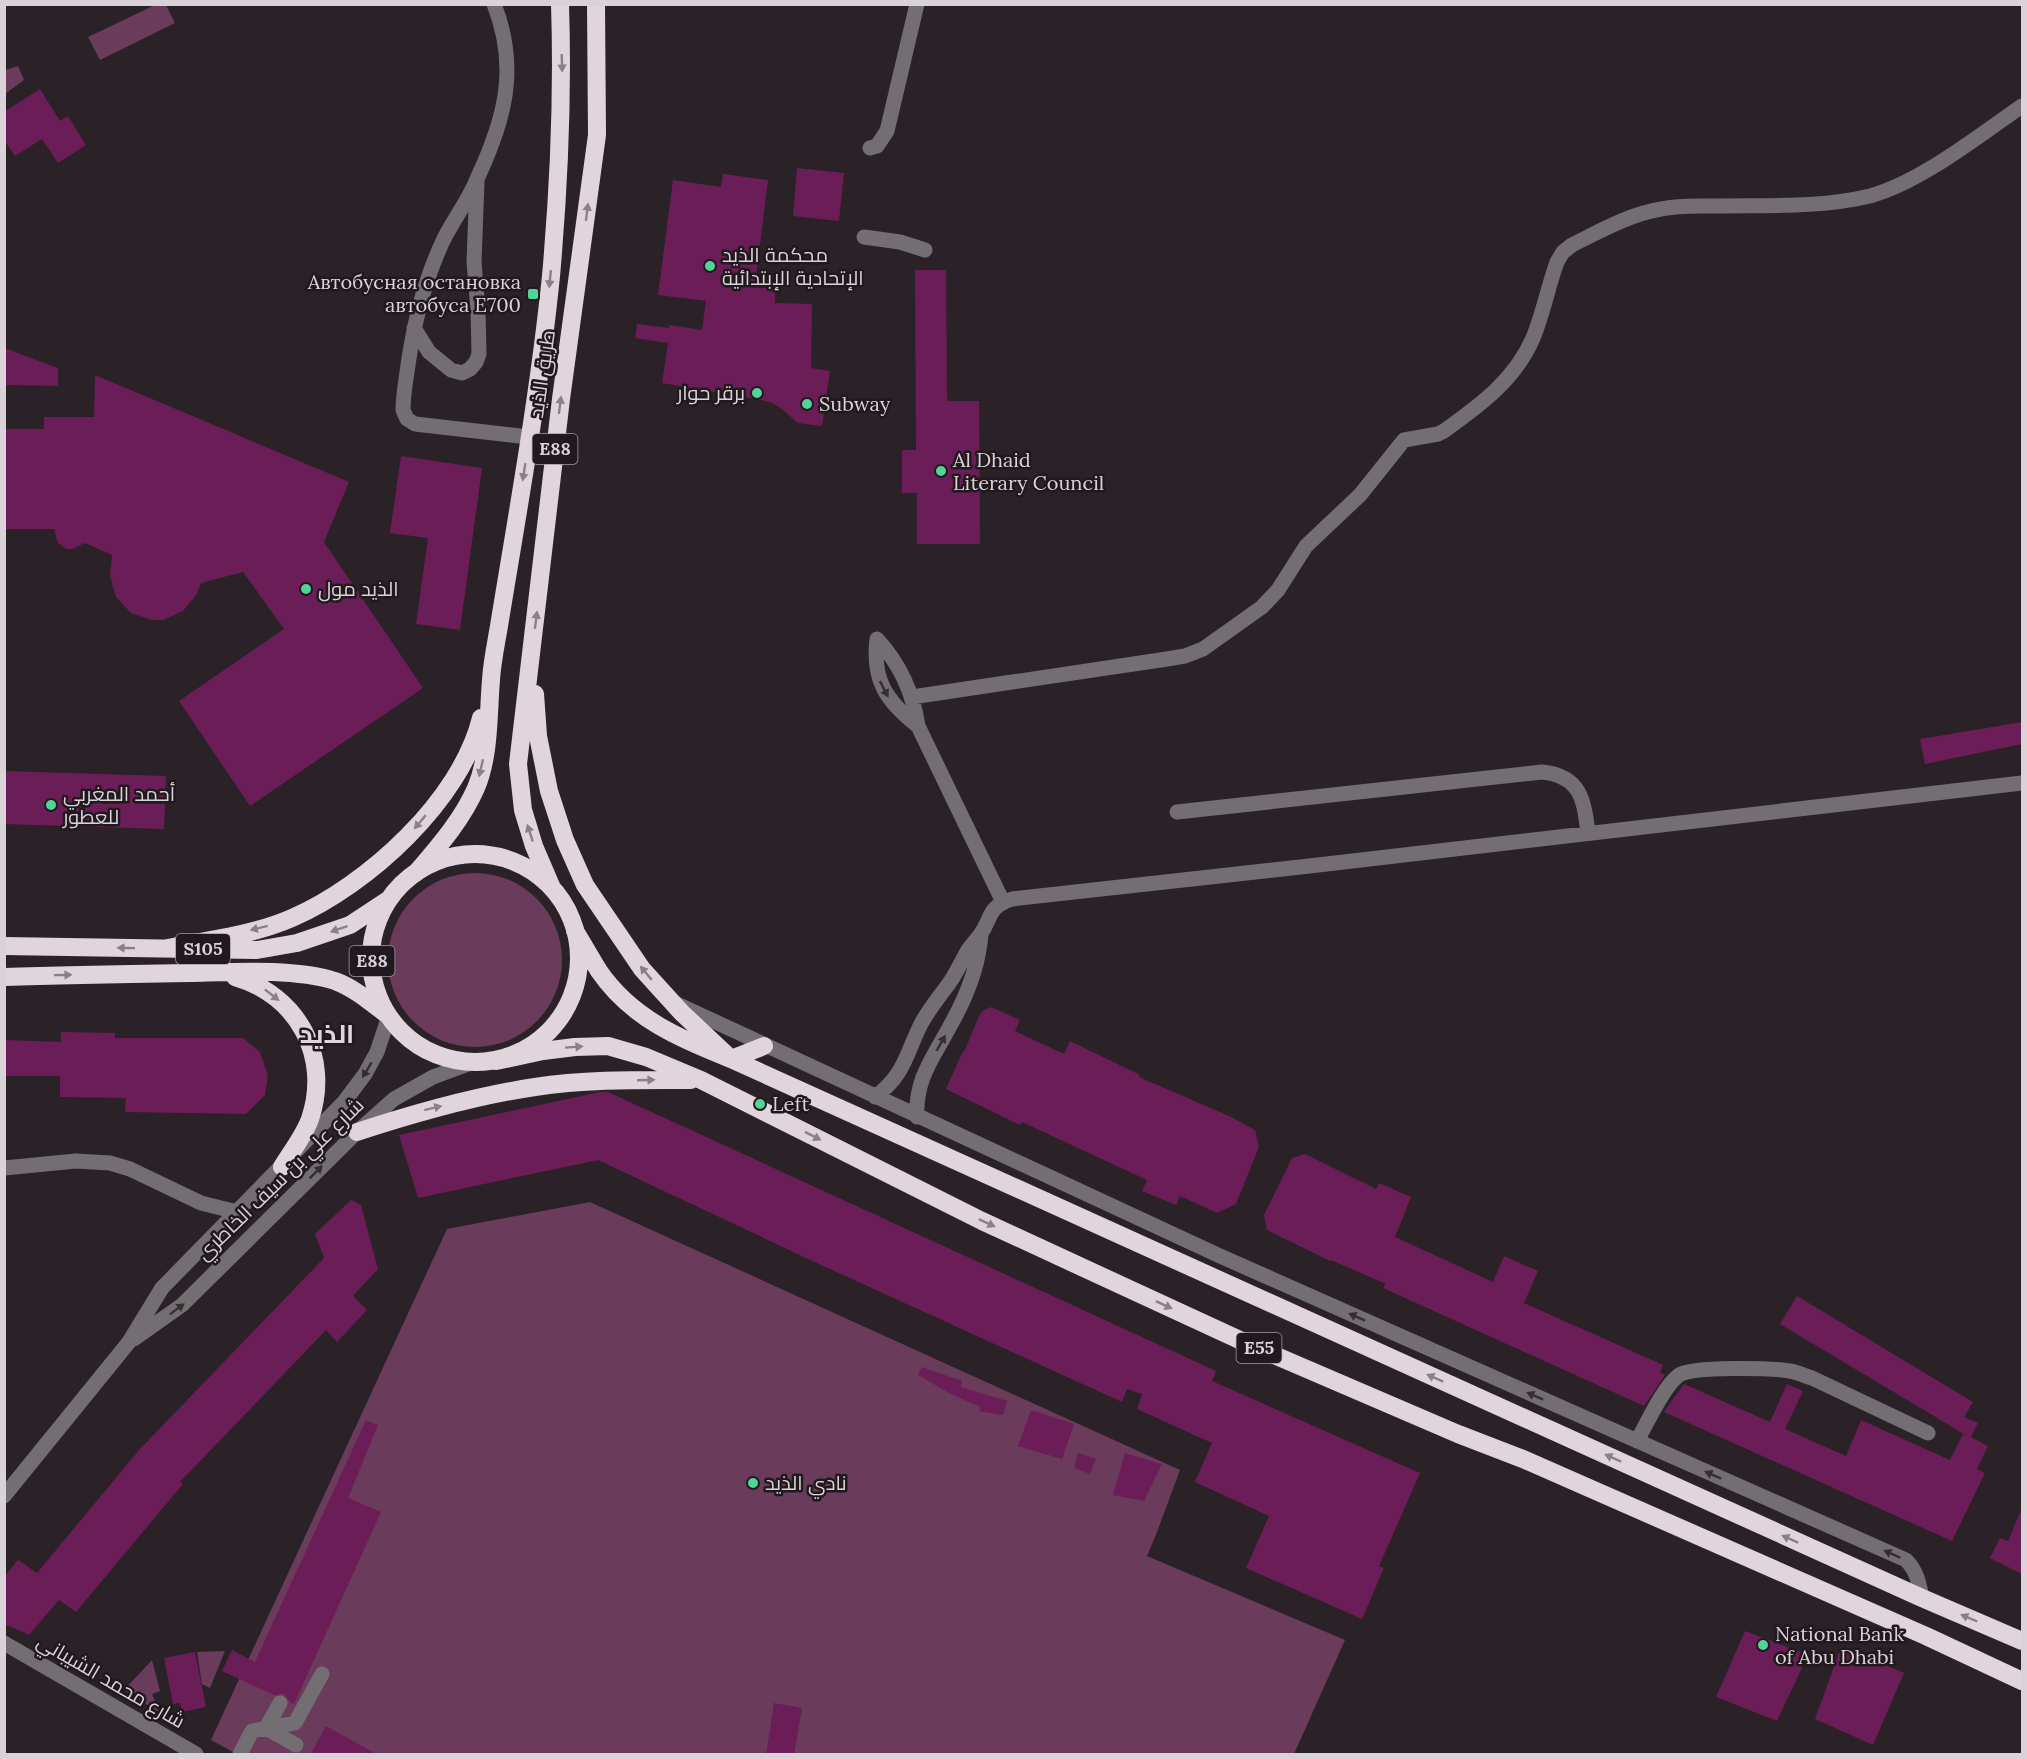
<svg xmlns="http://www.w3.org/2000/svg" width="2027" height="1759" font-family="Lora,Cairo,serif">
<style>
.green{fill:#6a3b5b}
.building{fill:#6b1d57}
.lines{fill:none;stroke-linecap:round;stroke-linejoin:round}
.minor{stroke:#736e71;stroke-width:15}
.highway{stroke:#e1d5dd;stroke-width:18}
.oneway{fill:#8b8087}
.oneway2{fill:#362e33}
.poi-dot{fill:#52d397;stroke:#21191e;stroke-width:2}
.labels{text-anchor:middle;stroke-width:5;stroke-linejoin:round;paint-order:stroke}
.shield{fill:#21191e;stroke:#a29ba0;stroke-width:1.5}
.shield-label{font-size:18px;font-weight:bold;fill:#d9d3d7}
.poi-label{font-size:20px;fill:#d9d3d7;stroke:#21191e;text-anchor:start}
.street-label{font-size:20px;fill:#d9d3d7;stroke:#21191e}
.district-label{font-size:26px;font-weight:bold;fill:#e1d5dd;stroke:#21191e}
</style>
<rect width="100%" height="100%" fill="#2b2228"/>
<path class="green" d="M155,5H166L175,23L100,60L88,37Z
M18,66L24,80L5,94V70Z
M388 960a87 87 0 1 1 174 0a87 87 0 1 1-174 0Z
M590,1202L1180,1470L1157,1532L1147,1556L1345,1640L1294,1754H237L211,1740L447,1229Z
M225,1651L210,1688L202,1684L197,1652Z
M152,1660L160,1691L152,1694L160,1713L124,1690Z"/>
<path class="building" d="M40,89L60,121L68,116L86,145L58,163L42,139L15,156L4,140V112Z
M797,168L844,173L839,221L793,216Z
M723,174L768,180L755,285L775,286V303L812,304L811,368L830,371L822,426L798,423L782,409L772,403L762,400L662,383L668,343L635,338L637,324L669,328V325L702,330L706,301L658,295L673,180L721,187Z
M915,270H946L947,401H979L980,544H917V493H902V450H916Z
M4,348L58,368V386L4,385Z
M95,375L349,482L324,542L423,688L250,806L179,701L284,629L243,572L201,583L197,594L183,611L163,620H152L131,613L116,597L110,576L112,555L85,543L72,549H66L58,543L54,529H4V429H44V417H94Z
M401,456L482,468L460,630L416,624L428,538L390,533Z
M2022,722V744L1925,764L1920,739Z
M4,771L166,776L164,829L4,824Z
M991,1007L1020,1020L1015,1031L1064,1054L1070,1041L1140,1075L1139,1077L1229,1116L1255,1130L1259,1147L1236,1204L1217,1213L1180,1196L1176,1205L1142,1191L1147,1180L1022,1122L1020,1125L946,1089L963,1051L964,1052L980,1014L984,1010Z
M61,1032L115,1033V1038H243L260,1052L268,1075L265,1095L246,1114L125,1112L126,1098L60,1097V1076H4V1040L61,1042Z
M600,1092H608L1216,1371L1212,1381L1420,1473L1379,1566L1384,1568L1362,1619L1246,1568L1269,1516L1195,1482L1212,1443L1137,1409L1142,1394L1127,1389L1122,1402L819,1264L598,1160L418,1198L399,1135Z
M1305,1154L1376,1189L1379,1183L1411,1197L1395,1237L1493,1282L1504,1256L1538,1271L1524,1303L1663,1365L1660,1373L1665,1375L1644,1406L1383,1288L1386,1284L1331,1260L1330,1261L1267,1230L1264,1215L1292,1158Z
M351,1200L361,1205L378,1269L353,1296L367,1310L337,1342L326,1330L180,1482L183,1484L76,1612L59,1600L29,1635L4,1624V1577L18,1560L37,1573L140,1449L324,1258L315,1234Z
M1797,1296L1973,1402L1964,1417L1978,1423L1971,1437L1988,1446L1977,1469L1985,1473L1952,1541L1664,1412L1684,1384L1770,1422L1787,1384L1803,1391L1785,1429L1846,1456L1861,1420L1950,1460L1963,1434L1969,1437L1780,1324Z
M922,1367L962,1381L961,1387L1007,1401L1003,1415L979,1411L980,1407L951,1394L918,1375Z
M1031,1410L1074,1424L1062,1459L1018,1446Z
M366,1420L378,1425L348,1498L381,1512L294,1704L290,1702L284,1694L274,1695L222,1671L232,1650L255,1662Z
M1078,1453L1096,1459L1090,1474L1074,1468Z
M1125,1453L1162,1464L1144,1501L1113,1495Z
M2022,1508V1574L1990,1558L2000,1538L2008,1541Z
M1745,1631L1808,1655L1777,1721L1716,1697Z
M1841,1647L1904,1673L1873,1745L1815,1719Z
M195,1652L206,1707L182,1712L180,1703L173,1704L164,1658Z
M774,1703L802,1708L794,1755H766Z
M326,1726L378,1755H310Z"/>
<g class="lines">
<path class="minor" d="M494,4C519,68 505,119 477,179C468,202 452,221 442,243C424,282 414,323 408,365C406,380 403,395 403,410L407,419L415,424L529,437
M870,148L877,146L887,131L917,4
M864,237L900,242L925,250
M414,328L429,352L451,370L462,373L470,369L476,362L479,354L478,310L474,262L477,182
M877,639C900,664 913,692 918,726L1003,902
M877,639C872,680 886,701 918,726
M912,697L1167,659L1185,656L1203,649L1262,607L1278,590L1306,546L1360,495L1404,440L1438,434L1444,431C1480,405 1515,380 1533,338C1543,314 1548,287 1557,262L1563,252L1572,245C1600,231 1630,214 1661,209C1679,205 1697,206 1715,206C1767,205 1820,208 1870,196C1921,182 1978,136 2022,106
M1177,812L1542,772C1581,776 1584,800 1588,833
M677,1004L1220,1256L1906,1560C1917,1571 1919,1583 1922,1598
M875,1097C905,1074 905,1056 921,1024C929,1009 940,996 950,982C957,972 962,960 968,950C972,944 976,940 980,935C993,917 986,908 1012,899L1318,865L2022,783
M917,1117C915,1079 933,1058 950,1026C966,998 979,966 981,933
M4,1168L76,1161L110,1163L130,1169L201,1203L237,1212
M134,1339L182,1305L357,1132L394,1099L433,1077L471,1063
M1637,1441C1647,1423 1664,1386 1679,1375C1693,1366 1771,1368 1790,1371C1797,1372 1805,1376 1812,1378L1928,1433
M4,1496L129,1342L162,1288L344,1102L365,1074L377,1052L389,1016
M4,1643L196,1754
M280,1703L266,1728L296,1745
M240,1754L252,1731L295,1723L322,1674"/>
<path class="highway" d="M535,694L538,736L549,791L565,840L585,885L642,969L682,1013L731,1059L764,1046
M371 958a104 104 0 1 1 208 0a104 104 0 1 1-208 0Z
M416,873C439,846 462,820 476,788C490,755 488,715 491,680C492,662 496,644 499,626C518,510 539,394 551,276C559,186 563,95 560,4
M552,888L534,846L523,810L518,764L561,399L597,135L596,4
M575,931C583,944 591,958 599,971C631,1018 680,1039 731,1059L1922,1598L2022,1641
M4,946L257,950L297,943L350,925L388,900
M168,948C209,940 253,935 292,918C368,885 461,800 481,718
M4,977C66,975 127,974 189,973C233,972 293,968 335,981C354,988 369,1001 385,1013
M235,977C298,995 331,1057 310,1119C304,1136 291,1152 282,1167
M496,1061L543,1051L575,1047L608,1046L646,1057L701,1080L982,1221L1244,1342L1458,1434L1523,1459L1926,1636L2022,1681
M357,1132C415,1113 474,1096 535,1087C586,1079 640,1080 691,1080"/>
</g>
<defs><path id="oneway-solid" d="M-6-.8H1V-3.2L6.5 0L1 3.2V.8H-6Z" transform="scale(1.5)"/></defs>
<g class="oneway">
<use href="#oneway-solid" transform="translate(562 63) rotate(88)"/>
<use href="#oneway-solid" transform="translate(587 212) rotate(-83)"/>
<use href="#oneway-solid" transform="translate(550 279) rotate(96)"/>
<use href="#oneway-solid" transform="translate(560 405) rotate(-83)"/>
<use href="#oneway-solid" transform="translate(524 472) rotate(99)"/>
<use href="#oneway-solid" transform="translate(536 620) rotate(-83)"/>
<use href="#oneway-solid" transform="translate(481 768) rotate(103)"/>
<use href="#oneway-solid" transform="translate(420 822) rotate(130)"/>
<use href="#oneway-solid" transform="translate(530 833) rotate(-108)"/>
<use href="#oneway-solid" transform="translate(259 928) rotate(166)"/>
<use href="#oneway-solid" transform="translate(339 929) rotate(161)"/>
<use href="#oneway-solid" transform="translate(126 948) rotate(-179)"/>
<use href="#oneway-solid" transform="translate(646 973) rotate(-130)"/>
<use href="#oneway-solid" transform="translate(63 975) rotate(-1)"/>
<use href="#oneway-solid" transform="translate(272 995) rotate(38)"/>
<use href="#oneway-solid" transform="translate(574 1047) rotate(-4)"/>
<use href="#oneway-solid" transform="translate(646 1080) rotate(-2)"/>
<use href="#oneway-solid" transform="translate(433 1108) rotate(-14)"/>
<use href="#oneway-solid" transform="translate(813 1136) rotate(27)"/>
<use href="#oneway-solid" transform="translate(987 1223) rotate(25)"/>
<use href="#oneway-solid" transform="translate(1164 1305) rotate(25)"/>
<use href="#oneway-solid" transform="translate(1435 1378) rotate(-156)"/>
<use href="#oneway-solid" transform="translate(1613 1458) rotate(-156)"/>
<use href="#oneway-solid" transform="translate(1790 1539) rotate(-156)"/>
<use href="#oneway-solid" transform="translate(1969 1618) rotate(-157)"/>
</g>
<g class="oneway2">
<use href="#oneway-solid" transform="translate(884 689) rotate(63)"/>
<use href="#oneway-solid" transform="translate(941 1043) rotate(-60)"/>
<use href="#oneway-solid" transform="translate(367 1070) rotate(121)"/>
<use href="#oneway-solid" transform="translate(316 1172) rotate(-45)"/>
<use href="#oneway-solid" transform="translate(177 1309) rotate(-37)"/>
<use href="#oneway-solid" transform="translate(1357 1317) rotate(-156)"/>
<use href="#oneway-solid" transform="translate(1535 1396) rotate(-156)"/>
<use href="#oneway-solid" transform="translate(1713 1475) rotate(-156)"/>
<use href="#oneway-solid" transform="translate(1892 1554) rotate(-156)"/>
</g>
<g class="poi-dot">
<circle cx="710" cy="266" r="6"/>
<rect x="527" y="288" width="12" height="12" rx="3"/>
<circle cx="757" cy="393" r="6"/>
<circle cx="807" cy="404" r="6"/>
<circle cx="941" cy="471" r="6"/>
<circle cx="306" cy="589" r="6"/>
<circle cx="51" cy="805" r="6"/>
<circle cx="760" cy="1104" r="6"/>
<circle cx="753" cy="1483" r="6"/>
<circle cx="1763" cy="1645" r="6"/>
</g>
<g class="labels">
<g class="shield">
<rect x="532.5" y="434" width="45" height="30" rx="4.5"/>
<rect x="176" y="934" width="54" height="30" rx="4.5"/>
<rect x="349.5" y="946" width="45" height="30" rx="4.5"/>
<rect x="1236.5" y="1333" width="45" height="30" rx="4.5"/>
</g>
<g class="shield-label">
<text x="555" y="455">E88</text>
<text x="203" y="955">S105</text>
<text x="372" y="967">E88</text>
<text x="1259" y="1354">E55</text>
</g>
<g class="poi-label">
<text x="722" y="262">محكمة الذيد<tspan x="722" dy="23">الإتحادية الإبتدائية</tspan></text>
<text x="521" y="289" text-anchor="end">Автобусная остановка<tspan x="521" dy="23">автобуса Е700</tspan></text>
<text x="745" y="400" text-anchor="end">برقر حوار</text>
<text x="819" y="411">Subway</text>
<text x="953" y="467">Al Dhaid<tspan x="953" dy="23">Literary Council</tspan></text>
<text x="318" y="596">الذيد مول</text>
<text x="63" y="801">أحمد المغربي<tspan x="63" dy="23">للعطور</tspan></text>
<text x="772" y="1111">Left</text>
<text x="765" y="1490">نادي الذيد</text>
<text x="1775" y="1641">National Bank<tspan x="1775" dy="23">of Abu Dhabi</tspan></text>
</g>
<g class="street-label">
<text transform="translate(542 374) rotate(-82)" y="7">طريق الذيد</text>
<text transform="translate(280 1179) rotate(-44)" y="7">شارع علي بن سيف الخاطري</text>
<text transform="translate(111 1681) rotate(30)" y="7">شارع محمد الشيباني</text>
</g>
<g class="district-label">
<text x="327" y="1043">الذيد</text>
</g>
</g>
<rect width="2027" height="1759" fill="none" stroke="#d9d3d7" stroke-width="12"/>
</svg>
